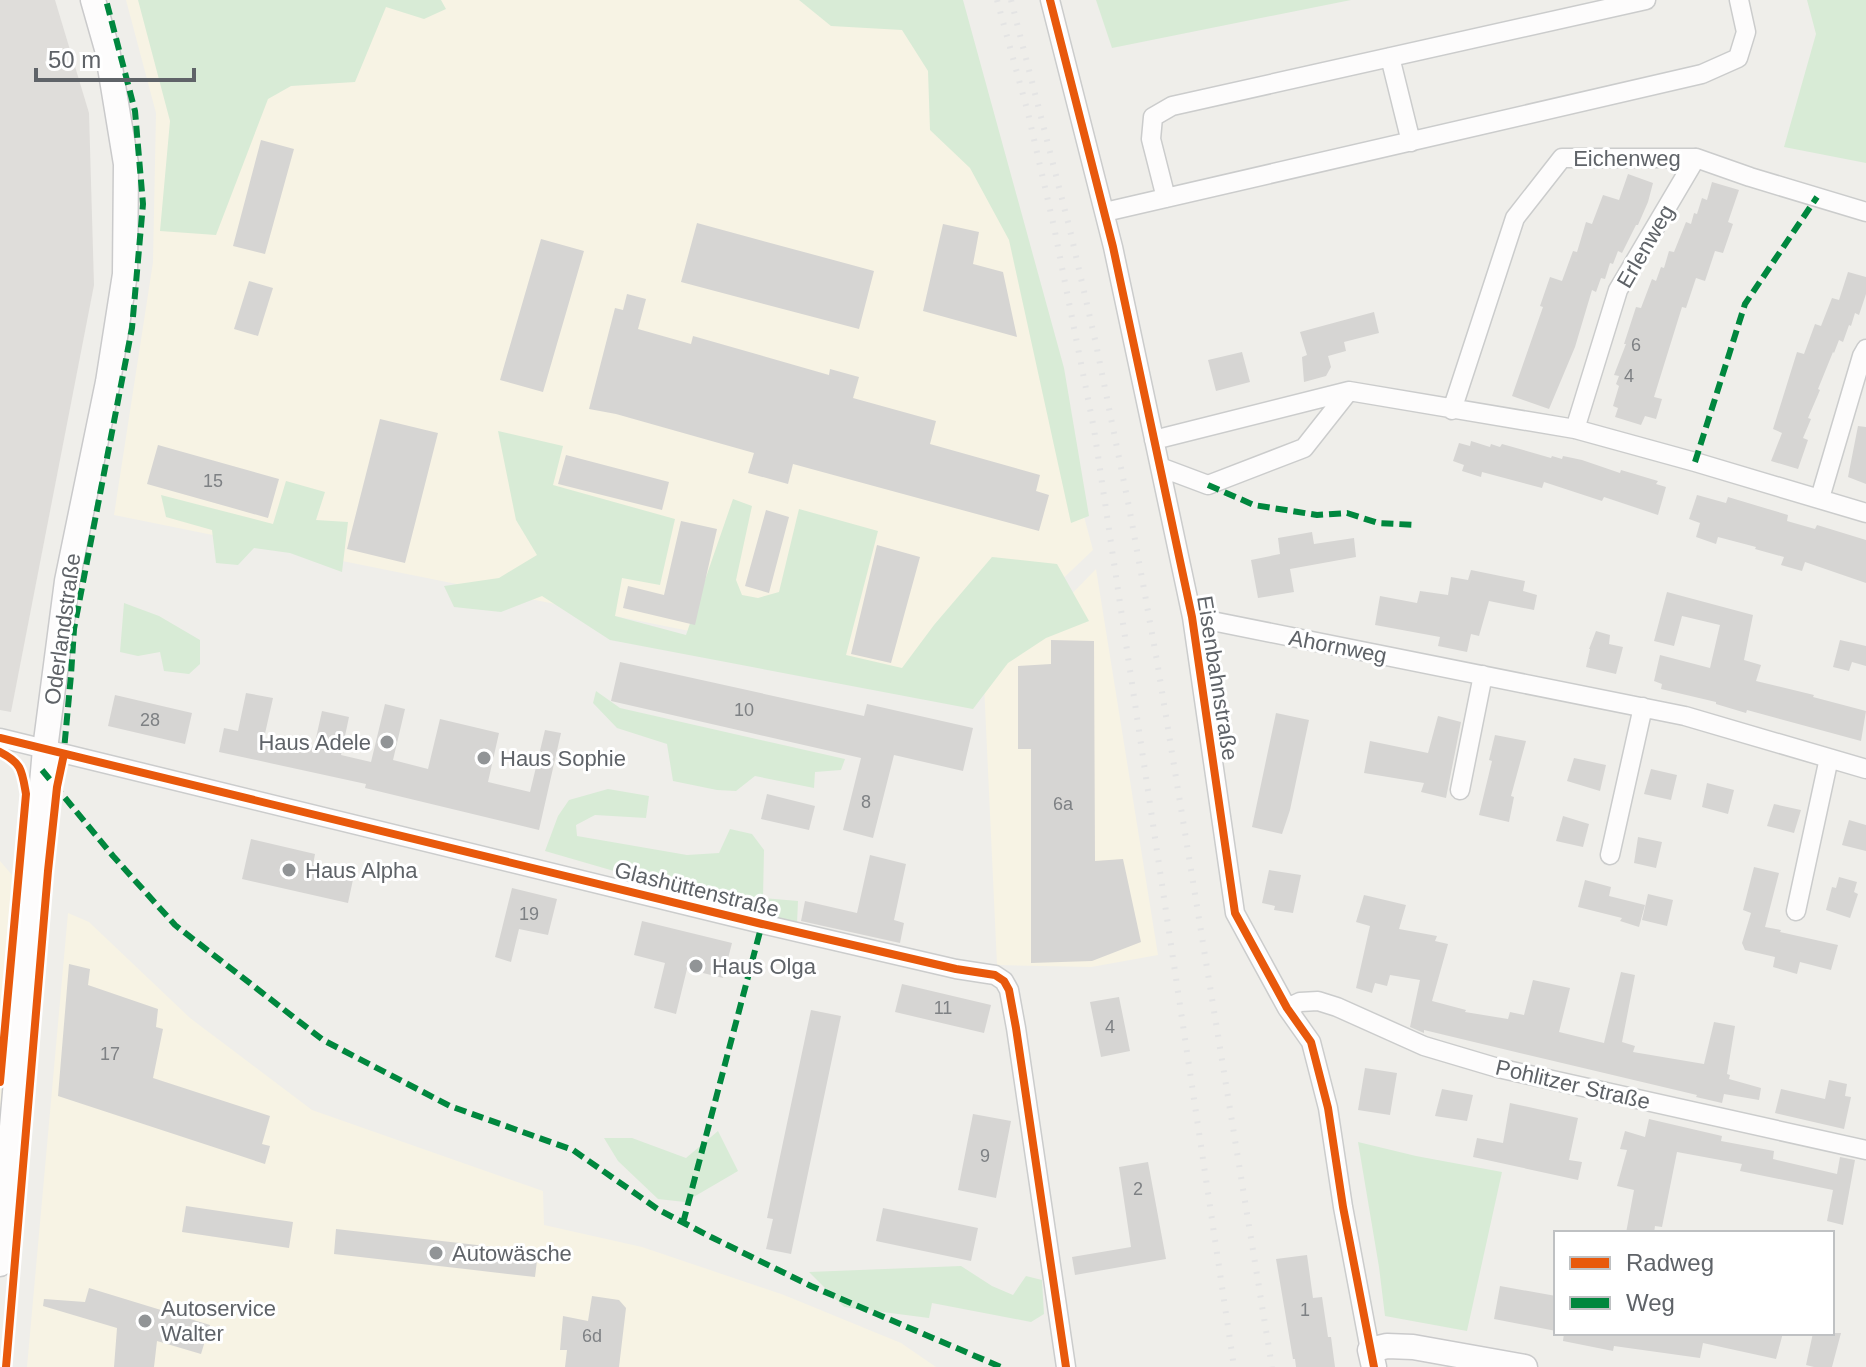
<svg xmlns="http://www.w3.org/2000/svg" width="1866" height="1367" font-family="Arial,sans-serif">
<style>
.commercial{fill:#f7f3e4}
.industrial{fill:#dfddda}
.green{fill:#d8ebd6}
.building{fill:#d6d5d3}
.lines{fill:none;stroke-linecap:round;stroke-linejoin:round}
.street-casing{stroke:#cbcccc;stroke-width:21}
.secondary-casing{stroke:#cacacb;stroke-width:27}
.street{stroke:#fdfcfc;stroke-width:18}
.secondary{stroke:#fdfcfc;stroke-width:24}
.rail{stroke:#e4e4e4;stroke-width:6;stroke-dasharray:2 10;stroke-linecap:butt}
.quiet{stroke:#00873e;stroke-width:6;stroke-dasharray:12 6;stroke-linecap:butt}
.cycleway-casing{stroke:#fff;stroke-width:13}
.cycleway{stroke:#e8590c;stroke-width:8}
.poi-dot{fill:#919496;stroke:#fff;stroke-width:3}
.labels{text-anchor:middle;stroke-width:6;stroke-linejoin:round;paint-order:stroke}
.number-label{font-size:18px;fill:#7e8184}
.street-label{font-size:22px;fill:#5f6368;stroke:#fff}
.poi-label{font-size:22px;fill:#5f6368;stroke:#fff;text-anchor:start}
</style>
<rect width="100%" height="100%" fill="#efeeea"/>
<path class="commercial" d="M126,0H945L1093,550L952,684L114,515L153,262L156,113Z
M1096,569L1158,955L1091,967L997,965L984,684Z
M0,861L24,889L0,1132Z
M68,913L89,922L190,1018L312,1110L543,1191L544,1225L642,1247L784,1295L901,1343L936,1367H27Z"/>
<path class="industrial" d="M0,0H55L89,113L94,285L11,712L0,710Z"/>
<path class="green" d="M138,0H441L446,9L424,19L386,7L355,82L291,86L268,99L216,235L160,231L170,121Z
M799,0H963L1064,368L1089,516L1071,523L1009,240L970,168L930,130L928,71L902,30L831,26Z
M1096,0H1351L1112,48Z
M1807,0H1866V163L1784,147L1816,34Z
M498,431L563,446L553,485L675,519L660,585L622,578L615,616L686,635L733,499L752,506L736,580L742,595L758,598L779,592L799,509L878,531L846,655L902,668L934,625L992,557L1057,564L1089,621L1046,638L1008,663L973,709L610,640L542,596L501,612L454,607L444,586L499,578L537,555L516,520Z
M286,481L325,492L316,520L348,522L342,572L290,553L254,548L238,565L216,563L212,530L166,517L161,495L273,524Z
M124,603L159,616L200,640V664L189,674L164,671L160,652L138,656L120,652Z
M596,691L620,708L845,759L841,770L815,772L814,788L755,776L736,791L717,790L673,781L667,744L617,728L593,703Z
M608,789L649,796L646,818L595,815L576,825L577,836L687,855L719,853L730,829L752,834L764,850L763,898L798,901L797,924L545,851L558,816L569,800Z
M718,1131L738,1171L685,1202L658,1199L618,1161L604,1138H632L686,1158Z
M1358,1142L1416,1156L1502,1172L1467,1331L1385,1316L1379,1267Z
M961,1266L992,1286L1013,1295L1026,1276L1042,1280L1044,1314L1031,1322L932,1303L929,1318L844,1307L809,1272Z"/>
<path class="building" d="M261,140L294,149L265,254L233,246Z
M1628,174L1653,183L1648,202L1638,225H1636L1622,253L1618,251L1613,264L1610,263L1605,279L1601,278L1596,292L1592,290L1575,347L1549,409L1512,396L1543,307L1540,306L1550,277L1562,281L1573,251L1577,252L1586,222L1592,224L1603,195L1619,200Z
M1712,182L1739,190L1728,222L1733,224L1723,253L1715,251L1705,281L1696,278L1686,308L1682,307L1654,397L1662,399L1656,419L1645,416L1641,425L1615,417L1618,408L1613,406L1619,386L1616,384L1619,376L1614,375L1626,344H1624L1636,307L1641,308L1652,279L1656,281L1661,267L1664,268L1669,251L1674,252L1686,222L1691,224L1694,213L1697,214L1702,198L1707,200Z
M697,223L874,271L859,329L681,282Z
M943,224L979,232L973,264L1003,272L1017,337L923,311Z
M541,239L584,251L543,392L500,380Z
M1848,272L1866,277V294L1859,315L1855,313L1851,326L1849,325L1843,342L1839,340L1834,353L1833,352L1818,389L1820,390L1808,418L1811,419L1803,438L1808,440L1798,469L1771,461L1782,433L1773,429L1797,352L1804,354L1815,324L1821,326L1832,298L1839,300Z
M249,281L273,288L258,336L234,329Z
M627,294L646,299L638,329L691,344L693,336L829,375L830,369L859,377L853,398L936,421L930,444L1040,475L1036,491L1049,495L1039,531L793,464L788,484L748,473L754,453L616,414L589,409L615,308L623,310Z
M1374,312L1379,333L1344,342L1346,351L1328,356L1331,367L1326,376L1304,382L1302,357L1307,355L1300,332Z
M1242,352L1250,382L1216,391L1208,360Z
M380,419L438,433L405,563L347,549Z
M1858,426L1866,427V484L1848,477Z
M1471,441L1490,447L1491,444L1500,447L1502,444L1551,458L1552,456L1562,459L1563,456L1582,460L1620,473L1621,470L1658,481L1656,484L1666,487L1658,515L1604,497L1602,501L1544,482L1542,488L1482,472L1481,477L1462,471L1464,465L1453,461L1459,443L1470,446Z
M158,445L279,479L268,518L147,484Z
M566,455L669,482L662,510L558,484Z
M1697,495L1726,503L1728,497L1788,515L1787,521L1815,529L1817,525L1866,540V583L1805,562L1802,571L1781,565L1784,557L1755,549L1756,547L1718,537L1716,544L1696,537L1700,523L1689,519Z
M766,510L789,517L769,593L745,586Z
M681,521L717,529L695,625L623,608L628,586L664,595Z
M1312,532L1314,544L1354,538L1356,557L1290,569L1294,592L1258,598L1251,560L1280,554L1278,538Z
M877,545L920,557L891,663L851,654Z
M1471,570L1525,581L1523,591L1537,595L1534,610L1489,601L1479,636L1471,634L1467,652L1438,646L1440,637L1375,625L1380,596L1417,603L1420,591L1448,595L1451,577L1468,580Z
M1667,592L1753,615L1744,660L1761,665L1756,681L1814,695L1813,697L1866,711L1861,741L1747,710L1746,713L1716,704V702L1661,689L1662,684L1654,681L1660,655L1710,668L1720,625L1682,616L1674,646L1654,641Z
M1596,631L1610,635L1609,644L1623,647L1616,674L1586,667L1590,649H1589Z
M1051,640L1094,641L1095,861L1123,859L1141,942L1092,961L1031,963V749H1018V666L1051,664Z
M1840,640L1866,646V666L1852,662L1849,671L1833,667Z
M620,662L864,716L867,704L973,728L963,771L894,755L873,838L843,830L861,758L611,701Z
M246,693L273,698L264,738L298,746L299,744L314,747L322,711L349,717L341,755L371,762L385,704L405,709L393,760L428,769L440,719L499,733L488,782L530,792L545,730L561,733L539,830L365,788L366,784L219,752L224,728L238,731Z
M115,695L192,713L185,744L108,726Z
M1276,713L1309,720L1290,810L1282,834L1252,827Z
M1438,716L1461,722L1446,798L1421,792L1424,783L1364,773L1370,741L1428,753Z
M1495,735L1526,741L1511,796L1514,797L1509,822L1479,815L1492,761L1489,760Z
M1574,758L1606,765L1600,791L1567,781Z
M1651,769L1677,775L1671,800L1644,794Z
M1707,783L1734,790L1728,814L1702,807Z
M767,794L815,806L809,830L761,819Z
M1774,804L1801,810L1794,833L1767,826Z
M1563,816L1589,824L1583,847L1556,841Z
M1849,820L1866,825V851L1842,845Z
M1638,837L1662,842L1656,868L1634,863Z
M251,839L315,854L313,865L354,875L348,903L242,879Z
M870,855L906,864L894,920L904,923L900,943L801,921L805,901L857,913Z
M1754,867L1779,873L1765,927L1781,930L1780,932L1838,945L1831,970L1800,962L1797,974L1773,967L1775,957L1745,950L1742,943L1751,913L1743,910Z
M1269,870L1301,875L1293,913L1274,910L1275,906L1262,903Z
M1839,877L1857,882L1854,892L1858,894L1850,918L1826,910L1832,887L1836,888Z
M1585,880L1611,887L1609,896L1645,905L1639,927L1620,921L1622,918L1578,907Z
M512,888L557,899L548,935L519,929L511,962L495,957Z
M1648,894L1673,900L1667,926L1642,920Z
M1364,895L1406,905L1399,929L1437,936L1435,941L1448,944L1432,1001L1466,1010L1465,1012L1508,1019L1510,1012L1524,1015L1533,980L1570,988L1559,1032L1604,1043L1621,972L1635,975L1622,1042L1635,1046L1633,1052L1704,1064L1714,1022L1735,1026L1727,1074L1730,1075L1729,1079L1761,1088L1759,1100L1724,1094L1722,1103L1696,1097L1697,1095L1541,1058L1424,1030V1033L1410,1027L1420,980L1390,975L1387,986L1375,983L1372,993L1356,988L1370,926L1356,922Z
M642,921L732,943L723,978L687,969L676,1014L654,1008L665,963L634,955Z
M69,964L90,969L88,985L158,1009L156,1027L163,1029L153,1078L270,1116L262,1144L270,1146L265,1164L58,1096Z
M902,984L991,1005L984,1033L895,1012Z
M1119,997L1130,1051L1101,1057L1090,1002Z
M811,1010L841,1016L791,1254L766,1249L773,1219L767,1218Z
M1365,1068L1397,1073L1390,1115L1358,1110Z
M1829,1080L1847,1084L1845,1096L1851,1097L1844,1129L1775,1113L1781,1089L1825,1099Z
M1442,1089L1473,1095L1467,1121L1435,1116Z
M1510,1103L1578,1118L1569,1160L1582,1162L1578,1180L1473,1157L1477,1138L1503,1143Z
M973,1114L1011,1121L996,1198L958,1190Z
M1649,1119L1722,1136L1721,1141L1774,1151L1773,1159L1837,1174L1840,1157L1855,1160L1843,1225L1827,1221L1833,1190L1740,1171L1742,1164L1677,1152L1662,1227L1655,1226L1654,1233H1626L1634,1190L1617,1186L1627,1150L1620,1149L1625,1131L1645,1137Z
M1148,1162L1166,1259L1075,1275L1072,1257L1131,1247L1119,1167Z
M186,1206L293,1222L289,1248L182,1232Z
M883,1208L978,1228L971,1261L876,1241Z
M336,1229L538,1252L535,1277L334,1254Z
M1307,1255L1313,1298L1322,1297L1328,1337H1331L1335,1367H1296L1295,1359H1293L1276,1259Z
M1500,1286L1556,1296V1331L1494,1319Z
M89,1288L210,1325L201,1354L157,1341L154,1367H114L117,1328L43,1306L44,1299L85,1302Z
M592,1296L619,1300L626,1308L619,1367H565L567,1350H560L563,1316L588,1321Z
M1564,1333H1783L1776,1359L1703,1343L1700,1358L1614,1346L1613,1351L1563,1341Z
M1813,1333H1841L1832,1367H1814L1806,1365Z"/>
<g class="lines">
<defs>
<path id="street" d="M1050,0L1113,247L1192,617L1235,913L1287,1008L1311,1042L1328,1108L1343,1207L1370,1350
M1390,57L1411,142
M1166,198L1151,139L1153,117L1172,106L1646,0
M1105,212L1702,74L1738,58L1746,32L1739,0
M1452,410L1515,218L1562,158H1696L1750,177L1866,212
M1575,429L1618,290L1696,158
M1154,440L1349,391L1575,429L1695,462L1866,513
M1160,467L1208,485L1304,448L1349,391
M1820,498L1862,356L1866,349
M1192,617L1685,716L1866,769
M0,738L762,924L956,969L995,975L1004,981L1009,990L1016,1028L1066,1367
M1460,790L1483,675
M1610,855L1643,707
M1796,911L1829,758
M1287,1008L1300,1002L1318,1001L1337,1007L1424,1046L1498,1068L1866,1150"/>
<path id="secondary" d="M0,1264L45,749L67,581L108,382L125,274L126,164L107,49L93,0
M1374,1367L1370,1350L1387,1346L1413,1347L1525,1367"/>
</defs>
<use href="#street" class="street-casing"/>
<use href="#secondary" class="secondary-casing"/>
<use href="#street" class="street"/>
<use href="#secondary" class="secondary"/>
<path class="rail" d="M997,0L1028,113L1054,227L1094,429L1234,1367
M1011,0L1070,230L1096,344L1130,512L1157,661L1272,1367"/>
<path class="quiet" d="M1695,462L1745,304L1817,197
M1208,485L1254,505L1317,515L1347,513L1378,523L1416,525
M63,761L71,675L74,629L132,328L143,204L135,111L106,0
M42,770L113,856L175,925L323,1040L450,1106L573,1150L659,1210L711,1237L811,1286L1001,1367
M683,1223L762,924"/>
<defs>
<path id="cycleway" d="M1050,0L1113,247L1192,617L1235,913L1287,1008L1311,1042L1328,1108L1343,1207L1374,1367
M0,738L762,924L956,969L995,975L1004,981L1009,990L1016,1028L1066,1367
M0,752C22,763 22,771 26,794L0,1082
M6,1367L48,871L57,787L64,754"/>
</defs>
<use href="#cycleway" class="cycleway-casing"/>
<use href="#cycleway" class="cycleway"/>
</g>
<g class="poi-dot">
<circle cx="387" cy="742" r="8"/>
<circle cx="484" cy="758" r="8"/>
<circle cx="289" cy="870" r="8"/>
<circle cx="696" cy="966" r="8"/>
<circle cx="436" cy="1253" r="8"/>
<circle cx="145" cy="1321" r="8"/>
</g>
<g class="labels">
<g class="number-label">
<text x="1636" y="351">6</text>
<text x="1629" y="382">4</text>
<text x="213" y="487">15</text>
<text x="744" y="716">10</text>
<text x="150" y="726">28</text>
<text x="866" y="808">8</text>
<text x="1063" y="810">6a</text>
<text x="529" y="920">19</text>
<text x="943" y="1014">11</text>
<text x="1110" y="1033">4</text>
<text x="110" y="1060">17</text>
<text x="985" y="1162">9</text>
<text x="1138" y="1195">2</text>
<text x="1305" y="1316">1</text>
<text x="592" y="1342">6d</text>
</g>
<g class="street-label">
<text x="1627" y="166">Eichenweg</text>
<text transform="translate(1645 246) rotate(-60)" y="8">Erlenweg</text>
<text transform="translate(62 629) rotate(-82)" y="8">Oderlandstraße</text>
<text transform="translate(1338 646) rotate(11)" y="8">Ahornweg</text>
<text transform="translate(1218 678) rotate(81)" y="8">Eisenbahnstraße</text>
<text transform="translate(697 889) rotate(14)" y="8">Glashüttenstraße</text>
<text transform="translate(1573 1084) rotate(13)" y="8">Pohlitzer Straße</text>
</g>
<g class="poi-label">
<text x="371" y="750" text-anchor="end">Haus Adele</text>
<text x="500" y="766">Haus Sophie</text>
<text x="305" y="878">Haus Alpha</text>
<text x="712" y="974">Haus Olga</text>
<text x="452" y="1261">Autowäsche</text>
<text x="161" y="1316">Autoservice<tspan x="161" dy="25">Walter</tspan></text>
</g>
</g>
<rect x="1554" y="1231" width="280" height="104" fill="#ffffff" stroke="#bfc1c3" stroke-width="2"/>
<rect x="1570" y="1257" width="40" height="12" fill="#e8590c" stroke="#bfc1c3" stroke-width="2"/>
<text x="1626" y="1271" font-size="24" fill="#5f6368">Radweg</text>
<rect x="1570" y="1297" width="40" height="12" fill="#00873e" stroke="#bfc1c3" stroke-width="2"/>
<text x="1626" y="1311" font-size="24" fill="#5f6368">Weg</text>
<path d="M36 68v12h158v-12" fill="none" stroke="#5f6368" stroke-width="4"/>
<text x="48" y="68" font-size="24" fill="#5f6368" stroke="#ffffff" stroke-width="6" paint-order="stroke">50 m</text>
</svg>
